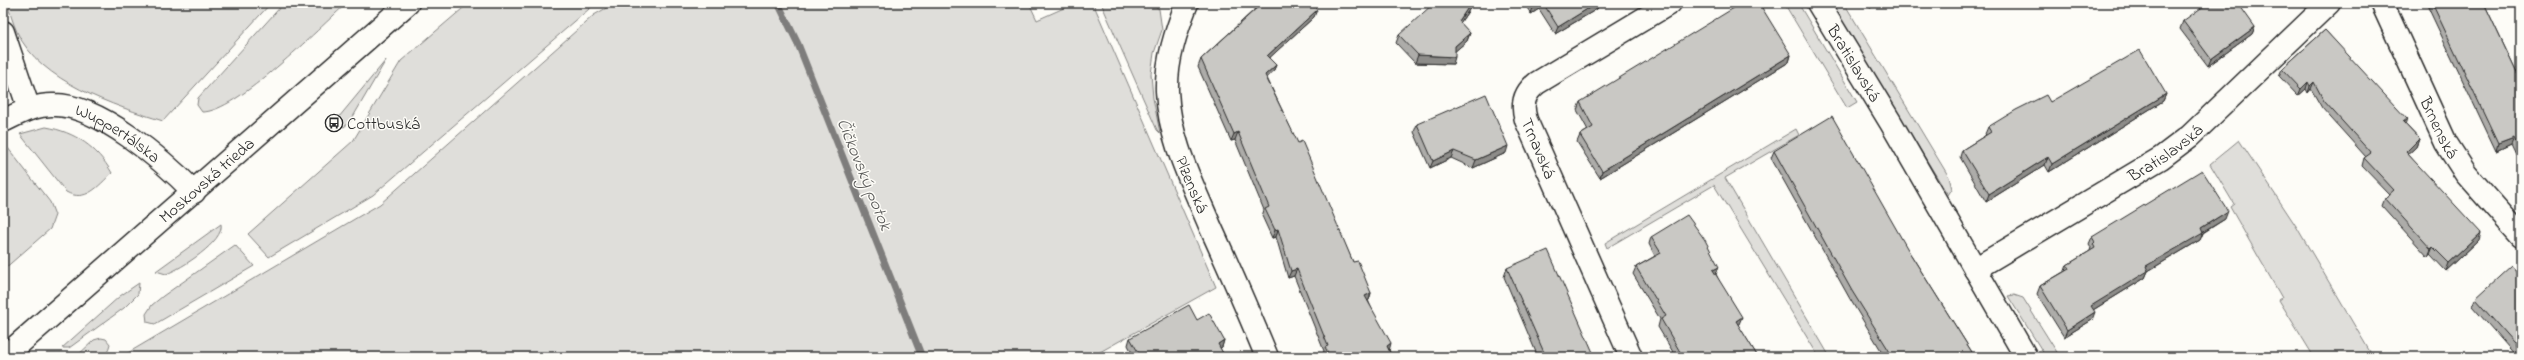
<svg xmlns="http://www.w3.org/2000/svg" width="2524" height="360" font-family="'Indie Flower',sans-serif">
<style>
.green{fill:#dfdeda;stroke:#858482}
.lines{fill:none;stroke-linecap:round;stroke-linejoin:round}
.stream{stroke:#7e7d7b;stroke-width:7}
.minor-casing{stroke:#2b2b2b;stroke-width:25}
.tertiary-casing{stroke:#2b2b2b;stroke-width:25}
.minor{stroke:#fdfcf7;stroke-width:22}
.tertiary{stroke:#fdfcf7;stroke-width:22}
.wall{fill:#adaca9;stroke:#2b2b2b}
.shaded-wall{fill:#8d8c89;stroke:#2b2b2b}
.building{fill:#c9c8c4;stroke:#2b2b2b}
.labels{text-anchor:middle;stroke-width:3;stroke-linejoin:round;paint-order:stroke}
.street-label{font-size:17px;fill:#2b2b2b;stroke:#fdfcf7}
.poi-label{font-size:17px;fill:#2b2b2b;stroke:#fdfcf7;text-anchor:start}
.water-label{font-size:18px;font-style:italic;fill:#5b5b5a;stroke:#fdfcf7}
</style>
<rect width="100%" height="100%" fill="#fdfcf7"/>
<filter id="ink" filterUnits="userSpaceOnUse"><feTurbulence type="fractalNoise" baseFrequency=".025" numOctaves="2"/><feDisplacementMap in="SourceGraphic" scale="8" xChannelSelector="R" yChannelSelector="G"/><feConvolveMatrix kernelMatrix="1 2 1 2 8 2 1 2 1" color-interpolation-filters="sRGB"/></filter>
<g filter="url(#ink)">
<path class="green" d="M7,3H271L163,121C115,106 40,82 17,32C13,23 10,13 7,3Z
M284,3H347C319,28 236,113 202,112L197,105L198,98Z
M469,3H596L373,195L269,257L248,234L353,141L401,61Z
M615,3H1029L1037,20L1075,3H1093L1216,287L1091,357H121L380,204L594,15Z
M1101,3H1151L1159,9L1162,30L1154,53L1151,74L1153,98L1160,133L1157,130Z
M1784,3H1798L1857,102L1847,108Z
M1830,3H1844L1949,177L1952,189L1948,195Z
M386,60L350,122L344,127L334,123Z
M46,127C75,132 97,147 112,173C98,186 86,203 66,192L20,134Z
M1796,129L1799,135L1725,178L1830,357H1819L1714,185L1607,248L1605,243Z
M2239,140L2296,226L2373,357H2314L2279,300L2282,298L2230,207L2234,204L2210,164Z
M4,143L50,202L55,215L50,229L3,270Z
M221,224C225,241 181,269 166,274L156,271Z
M235,245L254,266L155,324L147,322L146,314L152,305L163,296Z
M139,283L138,294L124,308L69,348H62L120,296Z
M2014,295L2023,298L2060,357H2046L2008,296Z
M101,338L106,339L110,344L106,357H76L94,340Z"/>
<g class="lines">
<path class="stream" d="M778,3L798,44L922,357"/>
<defs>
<g id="minor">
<path id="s1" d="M1187,3C1176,31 1166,61 1167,91C1169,139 1192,183 1210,226C1230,270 1249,313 1267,357"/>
<path id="s2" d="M1818,3L1891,123L2026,357"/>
<path id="s3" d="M2382,3L2446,143L2466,174L2521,236"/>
<path d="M3,32L29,109"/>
<path id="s4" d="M1975,269L2161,158L2190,136L2329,3"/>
<path d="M1631,357L1526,120C1521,104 1524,93 1537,83L1670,3"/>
</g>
<g id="tertiary">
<path id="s5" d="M3,121C20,113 35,104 55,105C99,105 164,161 194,192"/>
<path id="s6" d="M4,357L408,3"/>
</g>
</defs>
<use href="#minor" class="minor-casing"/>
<use href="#tertiary" class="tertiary-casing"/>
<use href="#minor" class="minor"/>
<use href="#tertiary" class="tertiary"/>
</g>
<path class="wall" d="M1257,3L1314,6V17L1269,58L1276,65L1273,72L1267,78L1353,262L1371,293L1369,300H1368L1392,357H1324L1322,355L1324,351L1294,276L1288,278L1276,237L1272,238L1262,216L1264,210L1235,140L1231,141L1198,67L1201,59L1254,10Z
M1524,3H1599L1597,9L1555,34L1539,9L1531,14Z
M1867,3H1878L1870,8Z
M2426,3H2484L2521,82V165L2511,144L2496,151Z
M1471,7L1460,23L1470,33L1467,41L1455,51L1453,64L1415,63L1396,43L1399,35Z
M2183,21L2255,27L2252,34L2208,66L2180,29Z
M2325,30L2405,124L2419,139L2416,147L2408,154L2479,240L2446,271L2430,254L2428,257L2382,206L2385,198L2389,194L2362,166L2364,158L2366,157L2322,108L2311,89L2308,93L2306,89L2298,96L2279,76L2282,69Z
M1791,55L1789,62L1600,178L1577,142L1580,135L1588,130L1577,110L1580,102Z
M2166,94L2163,101L2049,172L2045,165L1986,202L1960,157L1962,150L1986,135L1985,134L1988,127L2050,102Z
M1417,124L1506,153L1473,168L1451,158L1430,168L1414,132Z
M1774,151L1911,255L1975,357H1885L1850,299L1771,158Z
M2225,219L2203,233L2200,240L2148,271L2145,278L2093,310L2092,320L2064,337L2037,294L2040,286L2065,271L2067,265L2090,251L2091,247L2089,244L2092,237Z
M1651,237L1719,267L1716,274L1739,324L1738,325L1758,357H1676L1658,327L1660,319L1633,274L1636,267L1655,256L1649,244Z
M1507,268L1595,357H1538L1504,277Z
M2521,278V357H2517L2472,306L2475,299Z
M1197,320L1224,340L1222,347L1220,348L1225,357H1134L1128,345L1130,338Z"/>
<path class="shaded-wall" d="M1312,3H1317L1309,11L1311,4Z
M1471,3H1472L1471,7L1456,29L1459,21Z
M1540,3H1542L1539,9L1531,14L1533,7Z
M1597,3H1599L1597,9L1555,34L1558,27Z
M1872,3H1878L1870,8Z
M1317,10L1314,17L1264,63L1267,56Z
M2255,27L2252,34L2208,66L2211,59Z
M1470,33L1467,41L1452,54L1455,46Z
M1418,55L1455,57L1453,64L1415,63Z
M1791,55L1789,62L1600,178L1602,171Z
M1276,65L1273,72L1262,82L1265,75Z
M2308,82L2306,89L2298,96L2301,89Z
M2314,82L2311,89L2308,93L2310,86Z
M2166,94L2163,101L2049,172L2052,164Z
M2407,119L2405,126L2403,122Z
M1238,132L1235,140L1231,141L1234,134Z
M2514,137L2511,144L2496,151L2498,143Z
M2419,139L2416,147L2403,159L2406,152Z
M1508,146L1506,153L1473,168L1476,160Z
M1454,151L1451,158L1430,168L1433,161Z
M2048,157L2045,165L1986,202L1989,194Z
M2228,211L2225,219L2202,233H2203L2200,240L2148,271L2145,278L2088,313L2091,306L2146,266L2201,228Z
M1278,229L1276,237L1272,238L1275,230Z
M2481,233L2479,240L2446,271L2449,263Z
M2433,247L2430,254L2428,257L2431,249Z
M1719,267L1716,274L1711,278L1713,270Z
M1297,269L1294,276L1288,278L1291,271Z
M1371,293L1369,300L1362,303L1365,296Z
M2095,312L2092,320L2064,337L2067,330Z
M1742,317L1739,324L1733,328L1736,321Z
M1224,340L1222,347L1215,351L1218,344Z
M1391,343L1389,351L1387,346Z"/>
<path class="building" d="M1257,3H1312L1311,4L1317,10L1267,56L1276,65L1265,75L1298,143L1302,141L1353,262L1358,261L1371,293L1365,296L1391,343L1387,346L1392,357H1330L1325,347L1328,346L1297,269L1291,271L1278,229L1275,230L1265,209L1269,207L1238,132L1234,134L1201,59L1259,6Z
M1434,3H1471L1459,21L1470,33L1455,46V57L1418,55L1399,35Z
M1531,3H1540L1533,7Z
M1543,3H1597L1558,27Z
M1742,3H1759L1791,55L1602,171L1580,135L1593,127L1580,102Z
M2208,3H2238L2255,27L2211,59L2183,21Z
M2432,3H2484L2521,82V152L2514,137L2498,143Z
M2325,30L2407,119L2403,122L2419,139L2406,152L2481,233L2449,263L2433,247L2431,249L2385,198L2394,190L2364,158L2371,153L2324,101L2314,82L2310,86L2308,82L2301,89L2282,69Z
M2140,50L2166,94L2052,164L2048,157L1989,194L1962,150L1991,132L1988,127L2016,110L2046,95L2050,102Z
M1486,94L1508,146L1476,160L1454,151L1433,161L1417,124Z
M1832,116L1911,255L1975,357H1893L1852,291L1774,151Z
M2202,170L2228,211L2201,228L2203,233L2146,266L2148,271L2091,306L2095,312L2067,330L2040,286L2069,269L2067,265L2095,248L2093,244L2095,242L2092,237Z
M1687,215L1705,240L1719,267L1713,270L1742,317L1736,321L1758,357H1683L1661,319L1666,316L1636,267L1661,253L1651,237Z
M1548,250L1595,357H1546L1507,268Z
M2511,266L2521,278V351L2475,299Z
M1189,305L1197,320L1209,313L1224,340L1218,344L1225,357H1141L1130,338Z"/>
</g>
<defs>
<symbol id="bus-ring" viewBox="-11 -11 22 22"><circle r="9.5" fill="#fdfcf7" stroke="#2b2b2b" stroke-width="1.5"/><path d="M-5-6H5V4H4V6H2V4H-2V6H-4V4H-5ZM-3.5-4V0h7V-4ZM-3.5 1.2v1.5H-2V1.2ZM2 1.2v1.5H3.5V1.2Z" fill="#2b2b2b"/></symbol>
</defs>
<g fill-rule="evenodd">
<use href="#bus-ring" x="324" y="113" width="20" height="20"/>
</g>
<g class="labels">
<g class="street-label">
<text dy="6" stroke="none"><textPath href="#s2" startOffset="70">Bratislavská</textPath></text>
<text dy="6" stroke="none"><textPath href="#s3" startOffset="137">Brnenská</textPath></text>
<text dy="6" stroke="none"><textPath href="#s5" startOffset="125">Wuppertálska</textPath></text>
<text transform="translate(1539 148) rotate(67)" y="6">Trnavská</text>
<text dy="6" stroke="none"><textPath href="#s4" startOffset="223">Bratislavská</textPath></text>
<text dy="6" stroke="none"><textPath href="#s6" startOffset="269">Moskovská trieda</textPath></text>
<text dy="6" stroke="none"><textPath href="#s1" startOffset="188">Plzenská</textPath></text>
</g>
<g class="poi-label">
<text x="347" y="129">Cottbuská</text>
</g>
<g class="water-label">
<text transform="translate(865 174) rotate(68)" y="6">Čičkovský potok</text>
</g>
</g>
<rect width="2524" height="360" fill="none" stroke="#fdfcf7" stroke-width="16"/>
<rect x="8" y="8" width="2508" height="344" fill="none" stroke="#2b2b2b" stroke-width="1.5" filter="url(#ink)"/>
</svg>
